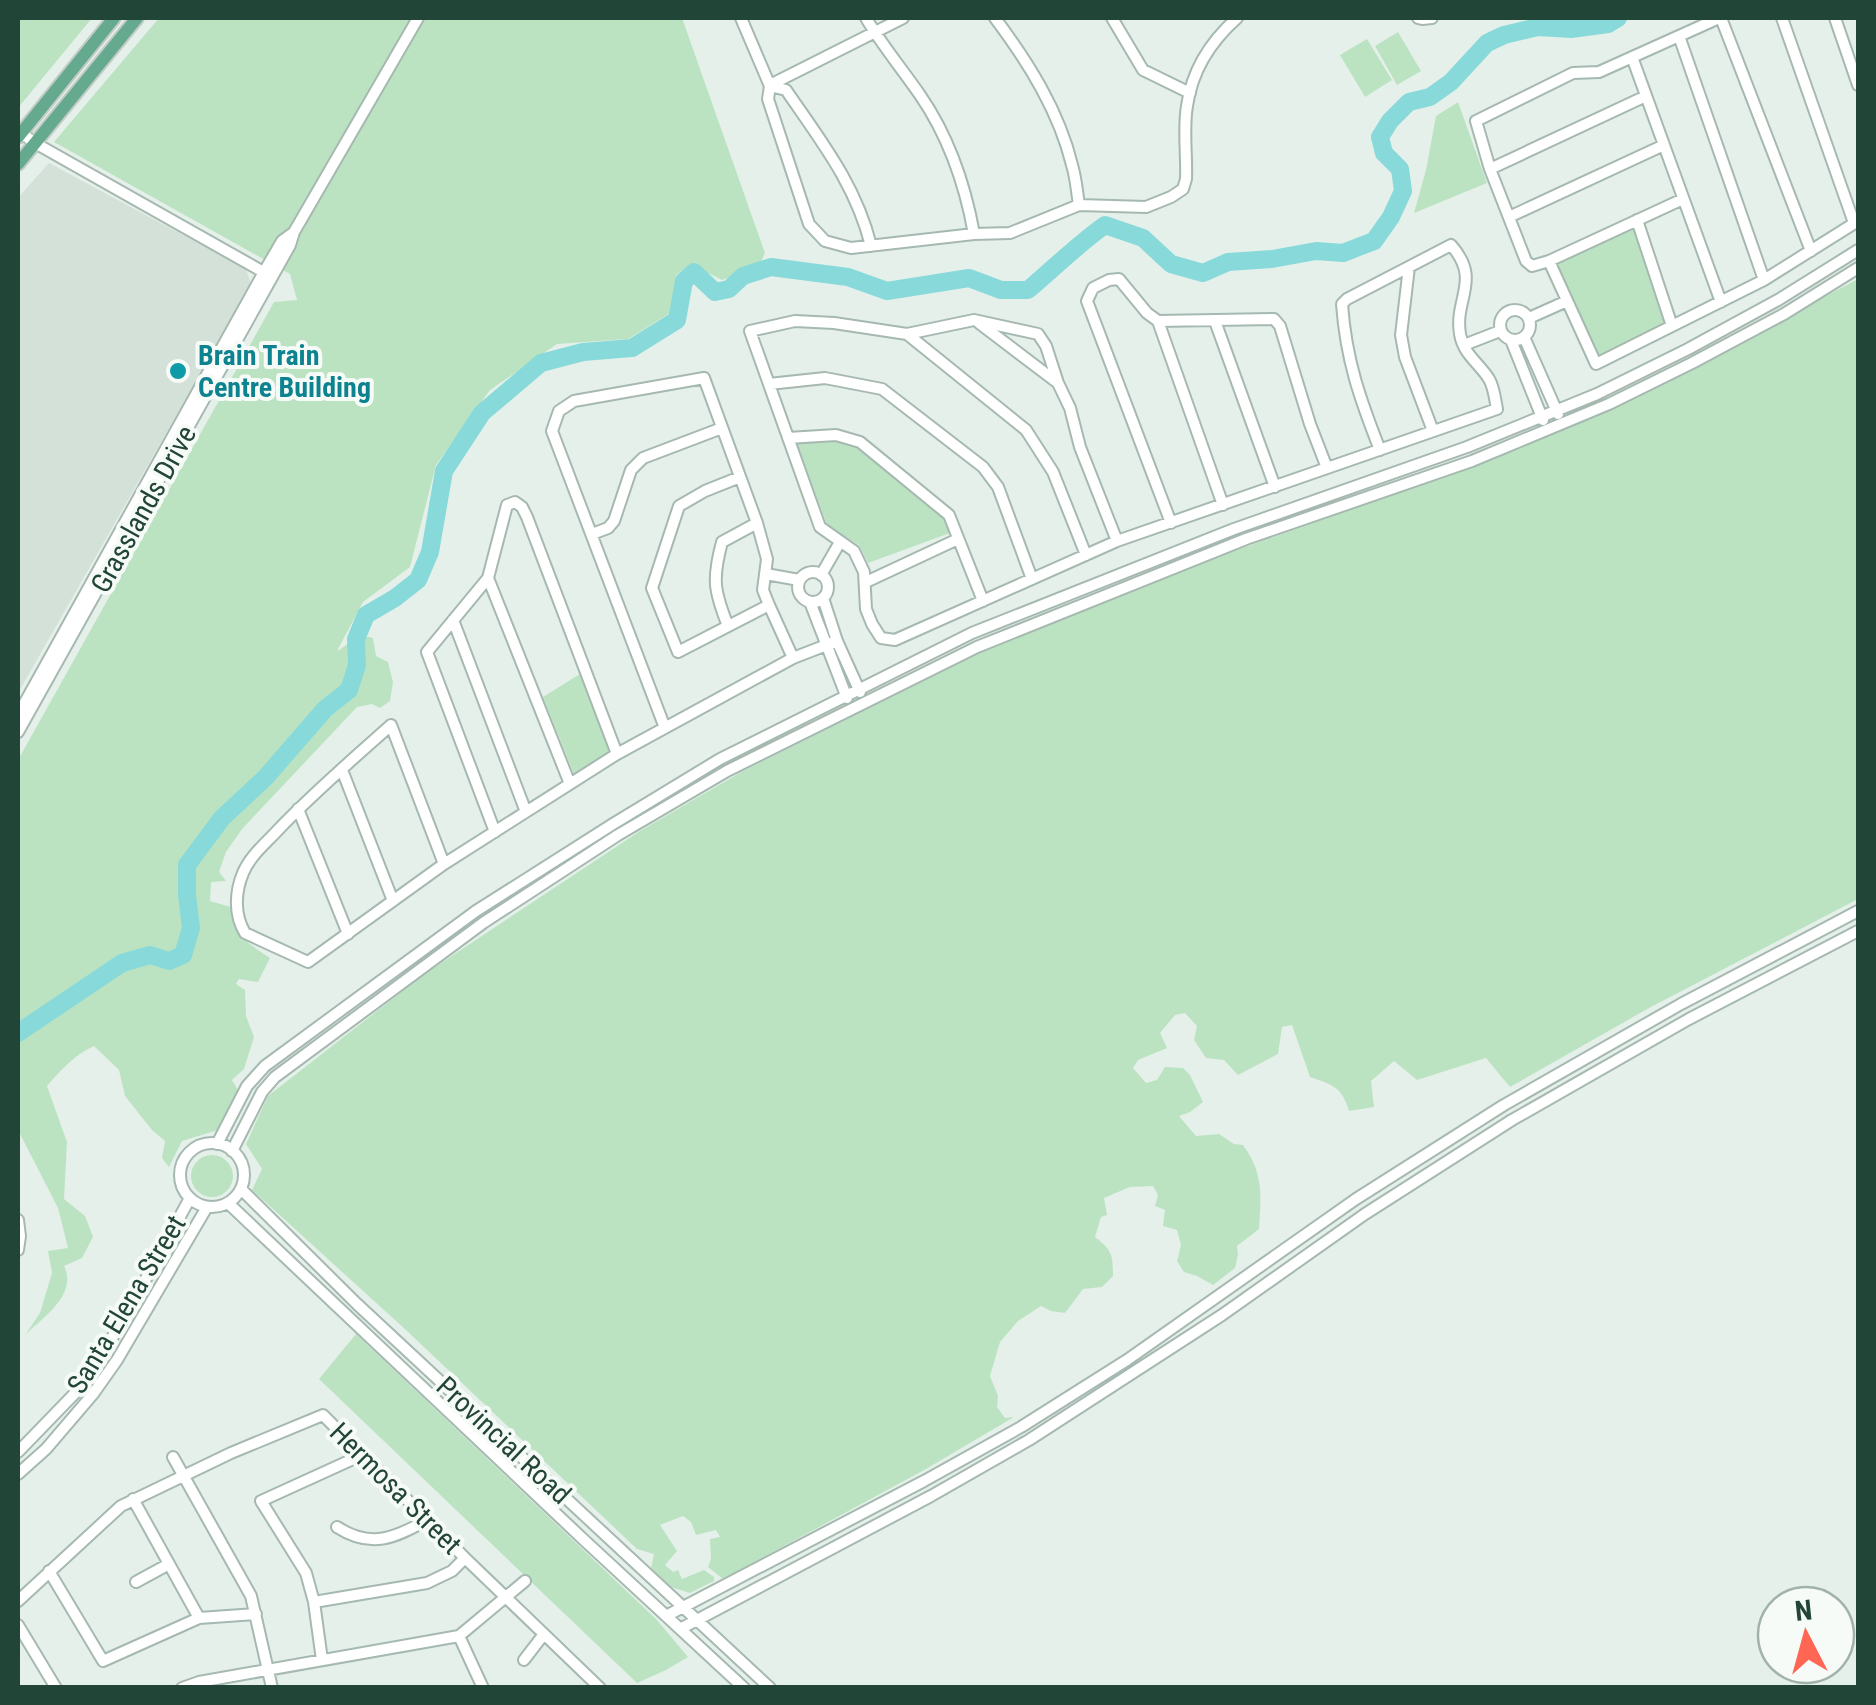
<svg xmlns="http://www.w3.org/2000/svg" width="1876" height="1705" font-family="'Roboto Condensed',sans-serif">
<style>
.built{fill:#d3e1d8}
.green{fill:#bce3c1}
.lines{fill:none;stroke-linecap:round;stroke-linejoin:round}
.river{stroke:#88d9da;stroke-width:18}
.minor-casing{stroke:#a6b9b0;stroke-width:14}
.major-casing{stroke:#c1cbc7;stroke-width:16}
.minor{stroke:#fff;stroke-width:10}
.major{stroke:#65aa8f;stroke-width:12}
.culture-dot{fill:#0f9aa8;stroke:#f7fbf8;stroke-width:4}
.labels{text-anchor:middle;stroke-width:8;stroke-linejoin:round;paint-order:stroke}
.culture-label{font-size:28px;font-weight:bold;fill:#0d838f;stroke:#f7fbf8;text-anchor:start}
.street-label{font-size:28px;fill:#214536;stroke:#f7fbf8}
</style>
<rect width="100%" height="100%" fill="#e5f0ea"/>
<path class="built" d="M49,163L246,269L251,284L18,693V198Z"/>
<path class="green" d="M18,18H92L18,108Z
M159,18H682L765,253L759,266L722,280L690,264L676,275L672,312L628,339L557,344L490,390L436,465L410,567L363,602L337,651C349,645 356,633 373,638L376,656L388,662L393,682L390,701L380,708L372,704L357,707L242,829L226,852L219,872L226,881L211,882L210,901L234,908C237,939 245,941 270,958L258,982L239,979L236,984L245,990L246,1016L254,1037L244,1069L232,1080L239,1092L221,1129L182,1141L169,1167L162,1158L165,1141L152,1130L125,1096L119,1070L94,1046C74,1055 61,1070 47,1086L67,1142L64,1199L85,1216L93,1237L82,1258L64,1266C78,1294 44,1317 25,1335L40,1313L52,1273L48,1251L68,1248L58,1208L18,1130V760L274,302L297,300L290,274L54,142Z
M1398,32L1421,71L1397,85L1375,46Z
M1367,39L1392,80L1365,97L1340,55Z
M1458,102L1487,183L1414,213L1426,170L1436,116Z
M1636,228L1667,323L1597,357L1556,264Z
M1858,279V899L1649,1008L1510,1087L1486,1058L1417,1080L1394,1061L1371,1081L1374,1107L1349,1111C1342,1087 1333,1085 1310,1077L1292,1025L1282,1027L1278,1054L1238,1075L1224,1060L1206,1058L1194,1040L1197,1026L1185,1013L1175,1015L1160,1033L1167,1048L1138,1060L1133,1068L1146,1083L1157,1080L1165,1067L1183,1068L1190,1075L1203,1102L1190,1112L1179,1116L1196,1136L1219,1134L1234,1144L1243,1145C1264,1173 1261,1197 1259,1229L1237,1246L1238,1255L1235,1268L1213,1285L1197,1276L1184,1272L1177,1261L1181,1245L1177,1230L1163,1226L1165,1210L1155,1206L1158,1195L1153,1186L1130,1187L1104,1198L1107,1215L1101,1217L1095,1237C1112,1250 1113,1255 1113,1276L1102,1287L1083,1289L1065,1313L1051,1311L1041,1306L1018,1321L1000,1342L990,1376L998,1396L997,1407L1005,1418L1014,1417L926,1469L723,1579L708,1567L711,1559L710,1539L720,1537L716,1530L696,1535L691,1522L683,1516L660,1525L677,1551L665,1565L673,1572L678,1570L682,1579L704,1570L714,1577V1581L690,1593L671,1587L651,1568L654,1554L637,1549L406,1330L252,1190L262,1169L246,1144L268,1096L423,975L640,831L743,771L979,653L1234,551L1488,461L1617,407Z
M836,441L862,450L944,518L950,533L868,563L859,545L827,525L797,443Z
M580,674L610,751L574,774L543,697Z
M191 1176a21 21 0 1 1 42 0a21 21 0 1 1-42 0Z
M356,1334L657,1620L688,1657L666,1670L637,1683L319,1379Z"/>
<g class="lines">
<path class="river" d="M18,1033L122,963L150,955L169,961L183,955L191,928L187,895V865L222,818L265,778L325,709L349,690L357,665L356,639L366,615L395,598L418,580L430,552L444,471L482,413L541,363L583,352L632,348L677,320L684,281L694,272L715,292L729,289L743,276L771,267L848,277L887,291L969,278L1001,290H1028C1054,268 1077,245 1105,225L1143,238L1171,264L1203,273L1228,262L1272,259L1316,251L1343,253L1374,241L1391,217L1403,191L1400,169L1384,153L1380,137L1390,121L1409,102L1430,97L1451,82L1487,43L1504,35L1538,27L1571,29L1608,24L1618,18"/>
<defs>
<path id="minor" d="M741,18L770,86L768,99L809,224L825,241L851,248L974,234L1010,233L1079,205L1146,207L1171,197L1183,189L1186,179C1187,155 1183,129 1187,106C1192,70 1210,42 1237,18
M866,18C882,45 902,69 920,95C949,137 965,184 974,234
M995,18C1028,62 1059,111 1072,165C1076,178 1077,192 1079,205
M1112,18L1143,70L1190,93
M1418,18L1422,19L1432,18
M1721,18L1811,251
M1782,18L1854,223
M1835,18L1858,85
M1679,36L1764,280
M1632,57L1721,302
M770,85L903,18
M770,86L786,90C821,141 856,185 871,246
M21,133L35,143L267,274
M1490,169L1646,96
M1683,199L1549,261L1532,266L1526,261L1490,169L1476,121L1573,73L1599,72L1719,18
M1509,217L1664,145
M1637,220L1672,326
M1549,261L1596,364L1764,280L1858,221
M1409,267L1401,335L1405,357L1433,431
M1500 325a15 15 0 1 1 30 0a15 15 0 1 1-30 0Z
M1529,318L1567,301
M1158,321L1274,319L1280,326L1310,424L1327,468
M1215,321L1275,487
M979,323L1058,383L1070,408L1080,447L1117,541
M907,334L1026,430L1053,472L1086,555
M1524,337L1558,414
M1511,340L1543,420
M1464,345L1500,331
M1058,383L1046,346L1038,334L974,320L907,334L834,323L795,321L750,331L820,527L854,551L864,572L866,609L872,624L881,638L895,640L1117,541L1497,409C1495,399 1494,387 1489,379C1479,363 1463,354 1460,334C1454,298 1482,280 1451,245L1347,299L1342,304C1346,360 1360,399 1380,450
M769,384L825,378L882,389L983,467L998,487L1032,579
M788,438L836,435L860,442L949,515L983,601
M740,477L705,491L679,506L652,588L678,652L769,605L793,658
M1171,523L1087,301L1093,288L1109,280L1119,279L1147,313L1158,321L1223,505
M592,534L608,528L614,521L631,470L643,458L722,428
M798 587a15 15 0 1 1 30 0a15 15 0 1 1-30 0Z
M766,574L799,580
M821,575L840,542
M488,578L570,784
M866,582L958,539
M823,598L837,641L860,692
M810,602L847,698
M453,620L526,812
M728,626C714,591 712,579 722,542L757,523
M18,715L264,272L282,241L293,233
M665,728L552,431L559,411L574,401L704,378L757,523L767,559L763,590L769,605
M18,732L290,245L294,232L418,18
M342,770L393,901
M298,809L348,934
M495,832L427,652L488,578L507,505L515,502L522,507L527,517L617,754
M444,864L391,725C352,760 313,793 277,831C265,844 250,856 243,873C235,892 234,915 245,933L308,962L444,864L617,754L793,658L837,641
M180 1175a32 32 0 1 1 64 0a32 32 0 1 1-64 0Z
M217,1144L247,1086L265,1066L476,911L613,824L720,759L972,633L1234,529L1467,447L1597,394L1688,349L1778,300L1858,250
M232,1151L262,1092L275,1077L483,923L618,835L727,771L977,647L1246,539L1472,461L1609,404L1692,363L1784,314L1858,268
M241,1189L357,1304L770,1688
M228,1203L584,1540L744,1688
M18,1220L20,1236L18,1250
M18,1452L80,1388L124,1319L190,1198
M173,1457L251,1596L272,1688
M18,1474L46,1449L93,1394L117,1360L207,1207
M133,1499L199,1618
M337,1527C371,1549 395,1538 427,1520
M49,1571L103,1661L199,1618L256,1614
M136,1582L169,1564
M18,1601L121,1506L231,1453L323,1415L465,1558L600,1688
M314,1602L427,1583L452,1571L465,1558
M666,1616L924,1481L1021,1427L1127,1360L1356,1199L1504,1105L1681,1004L1858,911
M18,1625L56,1688
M680,1629L931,1496L1029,1440L1222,1315L1365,1214L1512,1120L1689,1019L1858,931
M459,1636L483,1688
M322,1660L314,1602L306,1573L261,1501L362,1455
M524,1660L544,1634
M182,1688L199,1682L459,1636L525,1581"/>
<path id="major" d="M18,137L114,18
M18,164L137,18"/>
</defs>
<use href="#minor" class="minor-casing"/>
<use href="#major" class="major-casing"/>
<use href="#minor" class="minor"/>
<use href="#major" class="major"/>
</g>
<circle class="culture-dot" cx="178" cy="371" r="10"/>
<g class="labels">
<g class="culture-label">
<text x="198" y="365">Brain Train<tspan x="198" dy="32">Centre Building</tspan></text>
</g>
<g class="street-label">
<text transform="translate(143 509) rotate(-61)" y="10">Grasslands Drive</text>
<text transform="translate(126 1304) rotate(-59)" y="10">Santa Elena Street</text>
<text transform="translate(504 1440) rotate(43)" y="10">Provincial Road</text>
<text transform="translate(396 1488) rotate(45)" y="10">Hermosa Street</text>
</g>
</g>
<rect width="1876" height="1705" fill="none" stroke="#214536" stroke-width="40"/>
<g transform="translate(1806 1635) rotate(354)"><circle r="48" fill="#f7fbf8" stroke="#a1b2aa" stroke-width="2.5"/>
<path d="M0-8L18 38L0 25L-18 38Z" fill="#ff6654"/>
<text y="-15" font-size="28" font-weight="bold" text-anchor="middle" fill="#214536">N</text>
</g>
</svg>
